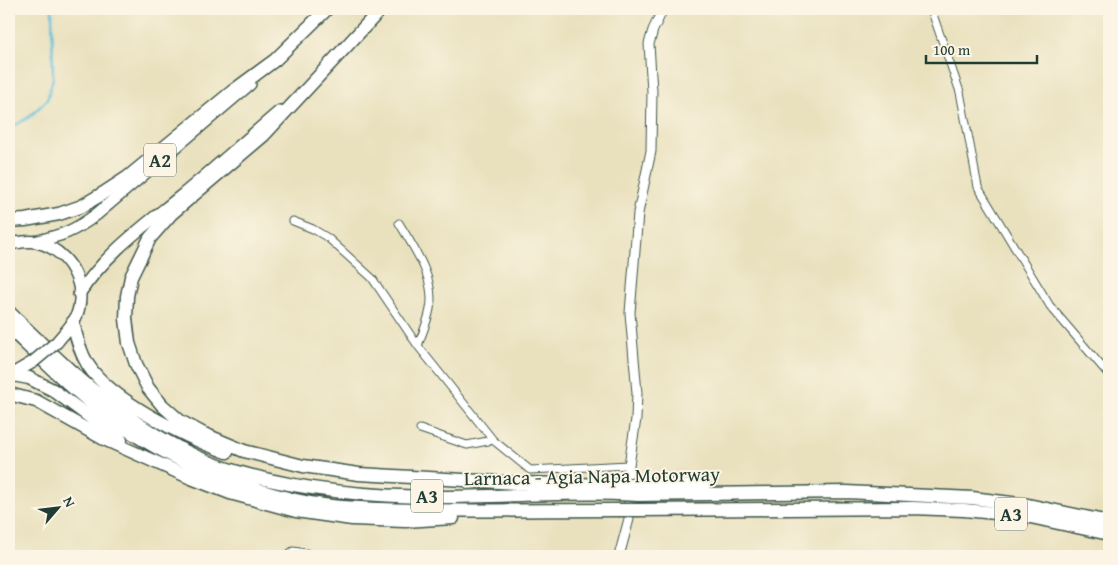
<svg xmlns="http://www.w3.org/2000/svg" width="1118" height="565" font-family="'Gentium Book Plus',serif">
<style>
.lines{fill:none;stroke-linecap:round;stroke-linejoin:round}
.stream{stroke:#5cbeda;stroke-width:2.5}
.minor-casing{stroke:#3d5649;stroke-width:9}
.tertiary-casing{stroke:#3d5649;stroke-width:11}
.trunk-casing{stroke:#3d5649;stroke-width:14}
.motorway-casing{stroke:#3d5649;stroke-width:15}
.minor{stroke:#fff;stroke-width:7}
.tertiary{stroke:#fff;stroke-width:9}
.trunk{stroke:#fff;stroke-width:11}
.motorway{stroke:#fff;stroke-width:12}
.trunk-bridge-casing{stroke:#3d5649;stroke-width:14;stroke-linecap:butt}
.motorway-bridge-casing{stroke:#3d5649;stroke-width:15;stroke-linecap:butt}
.trunk-bridge{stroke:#fff;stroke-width:11}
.motorway-bridge{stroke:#fff;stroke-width:12}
.labels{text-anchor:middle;stroke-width:4;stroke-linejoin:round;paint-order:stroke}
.shield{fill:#fcf5e5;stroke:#617469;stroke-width:1}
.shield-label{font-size:19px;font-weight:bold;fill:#1f3d34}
.street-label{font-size:20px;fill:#1f3d34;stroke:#fcf5e5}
</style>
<rect width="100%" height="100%" fill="#fcf5e5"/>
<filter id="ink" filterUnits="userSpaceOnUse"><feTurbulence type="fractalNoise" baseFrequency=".02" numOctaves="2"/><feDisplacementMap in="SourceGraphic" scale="10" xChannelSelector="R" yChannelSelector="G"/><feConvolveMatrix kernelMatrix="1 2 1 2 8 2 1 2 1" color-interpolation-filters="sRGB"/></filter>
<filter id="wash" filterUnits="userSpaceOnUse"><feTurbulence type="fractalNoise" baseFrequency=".0096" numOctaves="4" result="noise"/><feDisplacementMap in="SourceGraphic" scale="20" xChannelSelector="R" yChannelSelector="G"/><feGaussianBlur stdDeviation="1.12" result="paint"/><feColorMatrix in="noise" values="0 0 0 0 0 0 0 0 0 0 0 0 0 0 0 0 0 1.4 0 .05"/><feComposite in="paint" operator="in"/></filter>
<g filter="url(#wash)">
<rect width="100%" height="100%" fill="#e9e1be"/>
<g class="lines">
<path class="stream" d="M9,124L16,125L29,117L47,100L53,78L52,9"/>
</g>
</g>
<g filter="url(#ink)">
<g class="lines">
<defs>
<path id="minor" d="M931,9L960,92L978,187L1050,306L1109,375
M293,221L313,229L328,238L372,278L418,346L493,440L530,470L629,465
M399,223C414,248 436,279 430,309C428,321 422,334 418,346
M420,429L467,445L493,440
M286,556L293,551L306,553L312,556"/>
<path id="tertiary" d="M619,556L629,519V465L636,419L637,393L630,313L638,213L651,151L652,91L649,44L653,30L663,9"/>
<path id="trunk" d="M34,242C63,235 73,232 97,214L250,84
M9,244C17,243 27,240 36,242C69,250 89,285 76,317C72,326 63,334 57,342
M79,294C107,252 143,227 181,196C215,168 247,139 280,111
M9,376L33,362"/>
<path id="motorway" d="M381,9L264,135L171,214L150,238L131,277L127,296L126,319L129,343L136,364L148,388L162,405L180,421L204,434L244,451L303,466L359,474L517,483L618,485
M9,221L25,220L59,214L82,206L102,194L128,177L233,91L275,60L327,9
M9,312C47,349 84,386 127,416C159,439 201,462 238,472C303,491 373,497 440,497C499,497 559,492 618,494
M73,322C76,337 80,352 88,365C111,401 187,438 227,452
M9,328C45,362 81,399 123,427C175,462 235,486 296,500C336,509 377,509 417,510C484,511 551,510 618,510
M13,375L29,378L53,390L121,440
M9,394L36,401L104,439L191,478L230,493L296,511L352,519L405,521L453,518
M639,485L704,486
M639,495L846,492L972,498L1028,505L1109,522
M639,510L912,508L964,510L1026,516L1109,534"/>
</defs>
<use href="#minor" class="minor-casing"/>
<use href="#tertiary" class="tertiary-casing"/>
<use href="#trunk" class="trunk-casing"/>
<use href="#motorway" class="motorway-casing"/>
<use href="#minor" class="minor"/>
<use href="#tertiary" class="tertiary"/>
<use href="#trunk" class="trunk"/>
<use href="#motorway" class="motorway"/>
<defs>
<path id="trunk-bridge" d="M33,362L57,342"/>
<path id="motorway-bridge" d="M618,485H639
M618,494L639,495
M618,510H639"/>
</defs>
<use href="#trunk-bridge" class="trunk-bridge-casing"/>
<use href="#motorway-bridge" class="motorway-bridge-casing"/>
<use href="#trunk-bridge" class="trunk-bridge"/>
<use href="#motorway-bridge" class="motorway-bridge"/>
</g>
</g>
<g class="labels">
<g class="shield">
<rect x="144" y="143.5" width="32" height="33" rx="4"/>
<rect x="411" y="479.5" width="32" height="33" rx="4"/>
<rect x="995" y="497.5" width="32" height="33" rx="4"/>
</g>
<g class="shield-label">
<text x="160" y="167">A2</text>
<text x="427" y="503">A3</text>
<text x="1011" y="521">A3</text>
</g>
<g class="street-label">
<text transform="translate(592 476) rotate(-1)" y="7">Larnaca - Agia Napa Motorway</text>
</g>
</g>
<rect width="1118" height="565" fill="none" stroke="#fcf5e5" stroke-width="30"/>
<g transform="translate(58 508) rotate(62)" stroke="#fcf5e5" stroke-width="4" paint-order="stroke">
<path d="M0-4L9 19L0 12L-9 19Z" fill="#1f3d34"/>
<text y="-8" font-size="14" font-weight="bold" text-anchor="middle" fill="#1f3d34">N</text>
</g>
<path d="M926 55v8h111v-8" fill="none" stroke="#1f3d34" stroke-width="2.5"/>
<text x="933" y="55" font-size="15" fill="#1f3d34" stroke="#fcf5e5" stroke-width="4" paint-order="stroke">100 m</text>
</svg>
